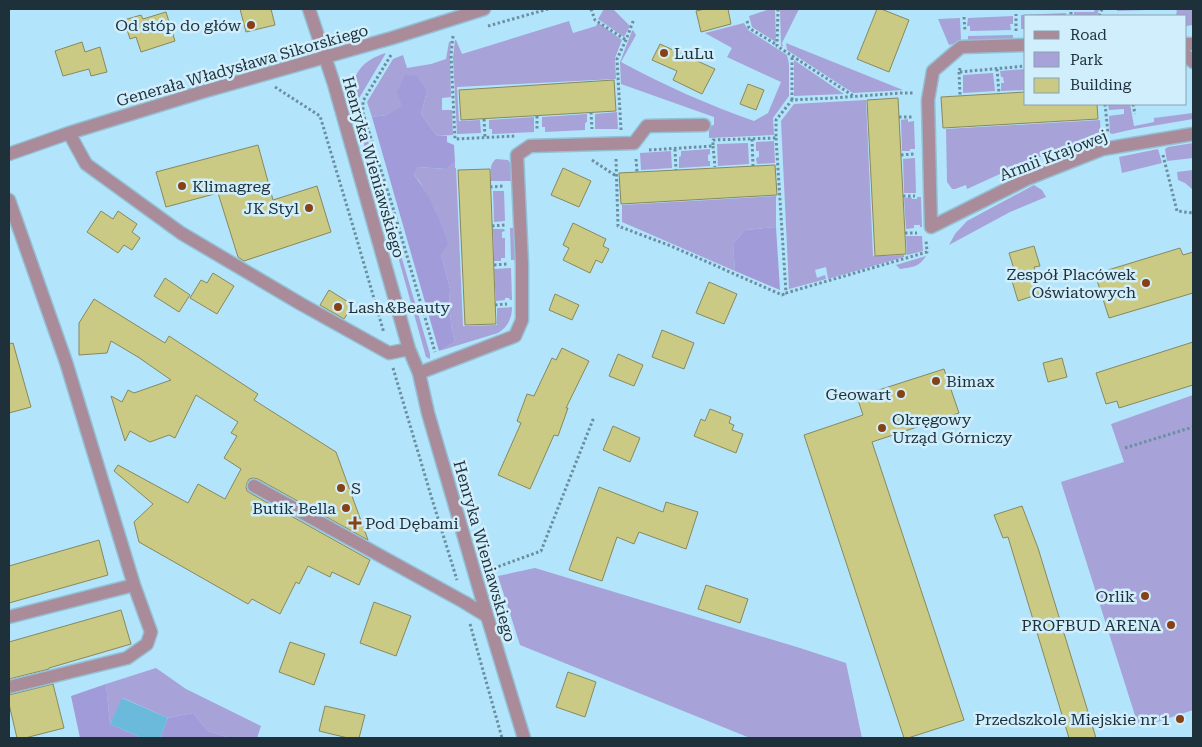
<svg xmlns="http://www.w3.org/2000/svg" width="1202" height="747" font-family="'Roboto Serif',serif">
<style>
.green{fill:#a7a2d8}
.forest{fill:#a19bda}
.water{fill:#6bb9db}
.building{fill:#caca84;stroke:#88885d}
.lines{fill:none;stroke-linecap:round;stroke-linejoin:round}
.minor-casing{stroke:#94c0d5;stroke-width:15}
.path{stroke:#6b8f9f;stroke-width:3;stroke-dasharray:2.5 2.5;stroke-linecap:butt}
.minor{stroke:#a98b99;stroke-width:12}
.poi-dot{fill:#864117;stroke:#d1eefc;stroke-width:2}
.labels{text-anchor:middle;stroke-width:5;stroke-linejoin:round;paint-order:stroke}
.poi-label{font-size:16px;fill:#1e313a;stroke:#d1eefc;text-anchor:end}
.street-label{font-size:16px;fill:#1e313a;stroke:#d1eefc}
</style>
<rect width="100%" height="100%" fill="#b2e4fc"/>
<path class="green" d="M604,9H613L630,26L624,37L598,19Z
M770,9H775L776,42L752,27L749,16Z
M780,9H799L782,43L783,47L781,46Z
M1095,9H1099L1097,16H1074V12H1094Z
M1117,9H1193V25L1186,26V16H1176L1177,9L1117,11Z
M1066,13V16H1026V29H1021V15Z
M1013,16V24H1010L1011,30L970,31V26H967L968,18Z
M960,18L961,39L960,42L949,45L938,19Z
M569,21L573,33L596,26L597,24H600L622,40L615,58L616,79L457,87L459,121L480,120L481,133L457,134L453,58L455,40H456L462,54Z
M744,23L748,30L787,55L789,64V96L773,118L774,135L709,138V126L714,125V117L621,84L620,62L632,31L633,30L636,35L621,62C664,85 708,105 754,121L768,113L781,82L727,57L732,48L705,33Z
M1013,35V39L968,42V36Z
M451,41L450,56L451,97L442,98V110H452L453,135L437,136L421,114L427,91L403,106L386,115L372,117L367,102L393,59L403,55L407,68L431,64L446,59L449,42Z
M786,43L903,90L853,93L787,50Z
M386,53L355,105L353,106C349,78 359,61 386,53Z
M794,60L844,94L794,96Z
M1026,69V90L1001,91V83H1004L1003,77H1001L1000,71Z
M993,73L995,91L963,93V75Z
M866,100L873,256L904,255V257L828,279L826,267L815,270L817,278L825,275L826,279L789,289L781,121L794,104Z
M1108,104H1130L1134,126L1154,122V118L1193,113V119L1134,129L1112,134L1110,133L1109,116L1124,114V109L1109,110Z
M617,112L618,129H595V114Z
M587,114V122L585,123V130L545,132V127H542V117Z
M534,117V132L492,134V129H489V120Z
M908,119V122L914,121L915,149H910V151H902L901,120Z
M1100,120L1101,138L1033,159L967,189L966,185L955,189H952L947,182L946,129Z
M358,124L364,127L397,242H393Z
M774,141L775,163L757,164L756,158L759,157V151H756V142Z
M748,143L749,164L718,166L717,144Z
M1193,143V158L1167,161L1165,149L1168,147Z
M710,149V154L708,155V161H710V166L679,168V157L681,156V151Z
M1158,149L1162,163L1122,173L1119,157Z
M671,151L672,168L641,170L640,153Z
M915,158L916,193H904L903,159Z
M496,159L508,160L511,164V181H491C491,173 489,164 496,159Z
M455,162V168H456L463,326L497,325V308L512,307C512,318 508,327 498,333L439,351L455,342L452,331L449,305L450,289L441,254L435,210L420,182L414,175L418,167L446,169Z
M1193,170V190L1185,183L1178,180L1177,172Z
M1034,185L1042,190L1046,197L1010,212L949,245L955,234L967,221Z
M493,191H504L505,221L494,222Z
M776,196V227L745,230L733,244L735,271L622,222V205Z
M911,197L912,199H917V197H921L922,227H920V225H914V228L906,229L904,198Z
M510,228H515V260H511Z
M493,229H504L505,231L502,232V238H505V258H501V261H494Z
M906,236H922L923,251L907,255Z
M400,252L430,354V359L426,357L397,253Z
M926,256C919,267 913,267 900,269L896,265Z
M511,268L512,300H510L509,298H505V300L496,301L494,269Z
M1193,395V710L1139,728L1061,482L1124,462L1111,424Z
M535,568L800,648L846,663L862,738H750L520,645L498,576Z
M156,668L186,689L261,726L257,738H230L208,731L193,713L168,718L123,698L110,724L106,684Z"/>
<path class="forest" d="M405,75L417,76L427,91L421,114L437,136H447V142L454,145L455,162L446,169L418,167L414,175C430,194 440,220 448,244L441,254L450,289L449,305L452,331L455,342L439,351L372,117L386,115L402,106L397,92Z
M776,227L780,290L735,271L733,244L745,230Z
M106,684L110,724L142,738H80L71,696Z
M193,713L208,731L230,738H160L168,718Z"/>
<path class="water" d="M122,698L168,718L160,738H142L110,724Z"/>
<path class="building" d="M240,9H271L275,25L246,32Z
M705,9H728L731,24L701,32L696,11Z
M877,9H881L909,20L889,72L857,59Z
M166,12L175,41L141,52L136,37L130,39L124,20L141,15L143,19Z
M82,42L85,52L100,47L107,72L91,76L89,69L63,76L55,51Z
M660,44L715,69L702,94L673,80L677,71L652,60Z
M614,80L616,111L461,120L459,90Z
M748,84L764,90L756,110L740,104Z
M1026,92V104H1097L1098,119L943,128L941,97Z
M898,98L906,254L875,256L867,100Z
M258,145L273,200L317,186L331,232L244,261L238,257L218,193L166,207L156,172Z
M775,165L777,195L621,204L619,173Z
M563,168L591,181L579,207L551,195Z
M490,169L496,324L465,325L458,170Z
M101,211L113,219L118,211L137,224L132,232L140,238L132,250L124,245L118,253L87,232Z
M573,223L606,239L603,246L609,249L602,263L596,260L590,273L563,260L569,248L563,245Z
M1034,246L1040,266L1034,267L1042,293L1018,301L1012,281L1017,279L1009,253Z
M1180,248L1183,255L1193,252V293L1109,318L1095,274Z
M213,273L234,286L217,314L190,298L201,280L207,283Z
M165,278L190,295L179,312L154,296Z
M709,282L737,294L724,324L696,313Z
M329,290L353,305L344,319L320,305Z
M555,294L579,305L572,320L549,310Z
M94,299L165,343L169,336L258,394L254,400L336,452L368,540L258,479L253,478L249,479L247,483L246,487L247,491L250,493L370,560L359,585L332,572L330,577L308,566L299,584L296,582L280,614L252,599L248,604L139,542L134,522L153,504L114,471L118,465L188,503L198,484L225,499L241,469L224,458L237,436L231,433L238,422L196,395L175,438L169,435L150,442L130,431L125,441L111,396L122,402L128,390L134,393L171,380L138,357L111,341L107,353L79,355V323Z
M662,330L694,343L684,369L652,357Z
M1193,342V385L1119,408L1117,401L1106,404L1096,373Z
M13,343L31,407L9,413V344Z
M562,348L589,361L566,408H568L558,436L554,435L530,489L498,475L521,423L517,421L527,394L534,396L552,358L556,360Z
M618,354L643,365L634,386L609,376Z
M1062,358L1067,377L1048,382L1043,363Z
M944,369L959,413L872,442L964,720L908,738H904L804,435L863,415L857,397Z
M710,409L731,417L729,423L734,425L732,430L743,434L736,453L694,436L701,419L705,421Z
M613,426L640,438L630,462L603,450Z
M599,487L663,512L666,502L698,512L686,549L639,532L634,544L617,537L602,581L569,570Z
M1022,506L1038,548L1096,738H1069L1008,537L1003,538L994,515Z
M99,540L108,575L9,603V566Z
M706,585L748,599L740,623L698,609Z
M374,602L411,616L396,656L360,643Z
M121,610L131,644L49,668V669L9,679V642Z
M290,642L325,654L314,685L279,672Z
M568,672L596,682L585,717L556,707Z
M53,684L64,728L25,738H17L9,704V695Z
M325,706L365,715L359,738H348L319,731Z"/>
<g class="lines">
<defs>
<path id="minor" d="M309,9L334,84L409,349L419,373L428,413L487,616L524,738
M1186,44H1193
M1026,45L961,47L933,71L928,100L931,227L1027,179L1103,149L1193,134
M1186,55L1193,62
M69,133L86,164L181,233L301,304L389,353L409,349
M9,154L69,133L202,92L392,38L484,9
M9,200L66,362L134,585L151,632L147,644L127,658L9,687
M419,373L515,336L522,320V264L517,155L530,146L634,143L647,126L704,125
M254,486L464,602L487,616
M9,617L134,585"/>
</defs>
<use href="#minor" class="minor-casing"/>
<path class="path" d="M591,9L595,20L626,40
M778,9L777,46L855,97
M1071,12V16
M1099,16L1102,9
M964,17L965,31
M747,21L749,28L777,45
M488,26L548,9
M1016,31V14
M453,36L451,55L455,139L516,136
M391,55L363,101V113L393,208L435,352
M960,68L959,72L1026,66
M997,69L999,93
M959,72L960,95
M275,87L320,116L355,233L384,333
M792,100V56
M1105,104L1108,133
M1133,104L1135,114
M591,112L592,129
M537,116V131
M899,117H913
M484,119L485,137
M621,130L617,59L626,40L634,19
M776,138L786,293L927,252L926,240
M752,139L753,166
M713,146L715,167
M675,149L676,170
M649,150L713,146V140L776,138V120L792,100L833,98L901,93H914
M901,155L914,154
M1163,155L1177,211L1193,213
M616,159L618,226L671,246L782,295L786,293
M636,159L637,172
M592,160L616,176
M490,187L504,186
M903,196H915
M492,226L505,225
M905,233H917
M494,265L507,264
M495,305L507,304
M393,368L432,499L457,580
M1125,448L1193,427
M489,570L541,551L594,417
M470,624L502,738"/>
<use href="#minor" class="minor"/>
</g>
<g class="poi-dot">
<circle cx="251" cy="25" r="5"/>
<circle cx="664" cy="53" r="5"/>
<circle cx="182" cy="186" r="5"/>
<circle cx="309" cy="208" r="5"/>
<circle cx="1146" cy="283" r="5"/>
<circle cx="338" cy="307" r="5"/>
<circle cx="936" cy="381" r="5"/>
<circle cx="901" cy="394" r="5"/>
<circle cx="882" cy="428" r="5"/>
<circle cx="341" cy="488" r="5"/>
<circle cx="346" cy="508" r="5"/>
<path d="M352.5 515.5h5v5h5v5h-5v5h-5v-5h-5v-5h5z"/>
<circle cx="1145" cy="596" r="5"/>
<circle cx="1171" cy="625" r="5"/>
<circle cx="1180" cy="719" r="5"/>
</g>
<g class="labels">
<g class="poi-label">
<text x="241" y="31">Od stóp do głów</text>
<text x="674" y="59" text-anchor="start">LuLu</text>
<text x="192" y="192" text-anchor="start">Klimagreg</text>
<text x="299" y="214">JK Styl</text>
<text x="1136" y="280">Zespół Placówek<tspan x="1136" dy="18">Oświatowych</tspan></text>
<text x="348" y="313" text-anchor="start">Lash&amp;Beauty</text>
<text x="946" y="387" text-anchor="start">Bimax</text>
<text x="891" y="400">Geowart</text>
<text x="892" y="425" text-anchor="start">Okręgowy<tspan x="892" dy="18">Urząd Górniczy</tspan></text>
<text x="351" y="494" text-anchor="start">S</text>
<text x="336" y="514">Butik Bella</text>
<text x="365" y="529" text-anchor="start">Pod Dębami</text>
<text x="1135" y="602">Orlik</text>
<text x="1161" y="631">PROFBUD ARENA</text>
<text x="1170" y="725">Przedszkole Miejskie nr 1</text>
</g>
<g class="street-label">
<text transform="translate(242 65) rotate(-16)" y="6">Generała Władysława Sikorskiego</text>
<text transform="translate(1053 155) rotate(-21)" y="6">Armii Krajowej</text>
<text transform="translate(374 167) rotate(74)" y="6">Henryka Wieniawskiego</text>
<text transform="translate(485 551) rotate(74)" y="6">Henryka Wieniawskiego</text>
</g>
</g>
<rect width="1202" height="747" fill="none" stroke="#1e313a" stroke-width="20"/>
<rect x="1024" y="15" width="162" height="90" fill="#d1eefc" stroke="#89a2ae"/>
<rect x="1034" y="31" width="25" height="8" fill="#a98b99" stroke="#89a2ae"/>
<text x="1070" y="40" font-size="15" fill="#1e313a">Road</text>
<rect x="1034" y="52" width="25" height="15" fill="#a7a2d8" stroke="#89a2ae"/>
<text x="1070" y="65" font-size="15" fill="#1e313a">Park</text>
<rect x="1034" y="78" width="25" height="15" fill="#caca84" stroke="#89a2ae"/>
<text x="1070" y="90" font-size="15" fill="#1e313a">Building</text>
</svg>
